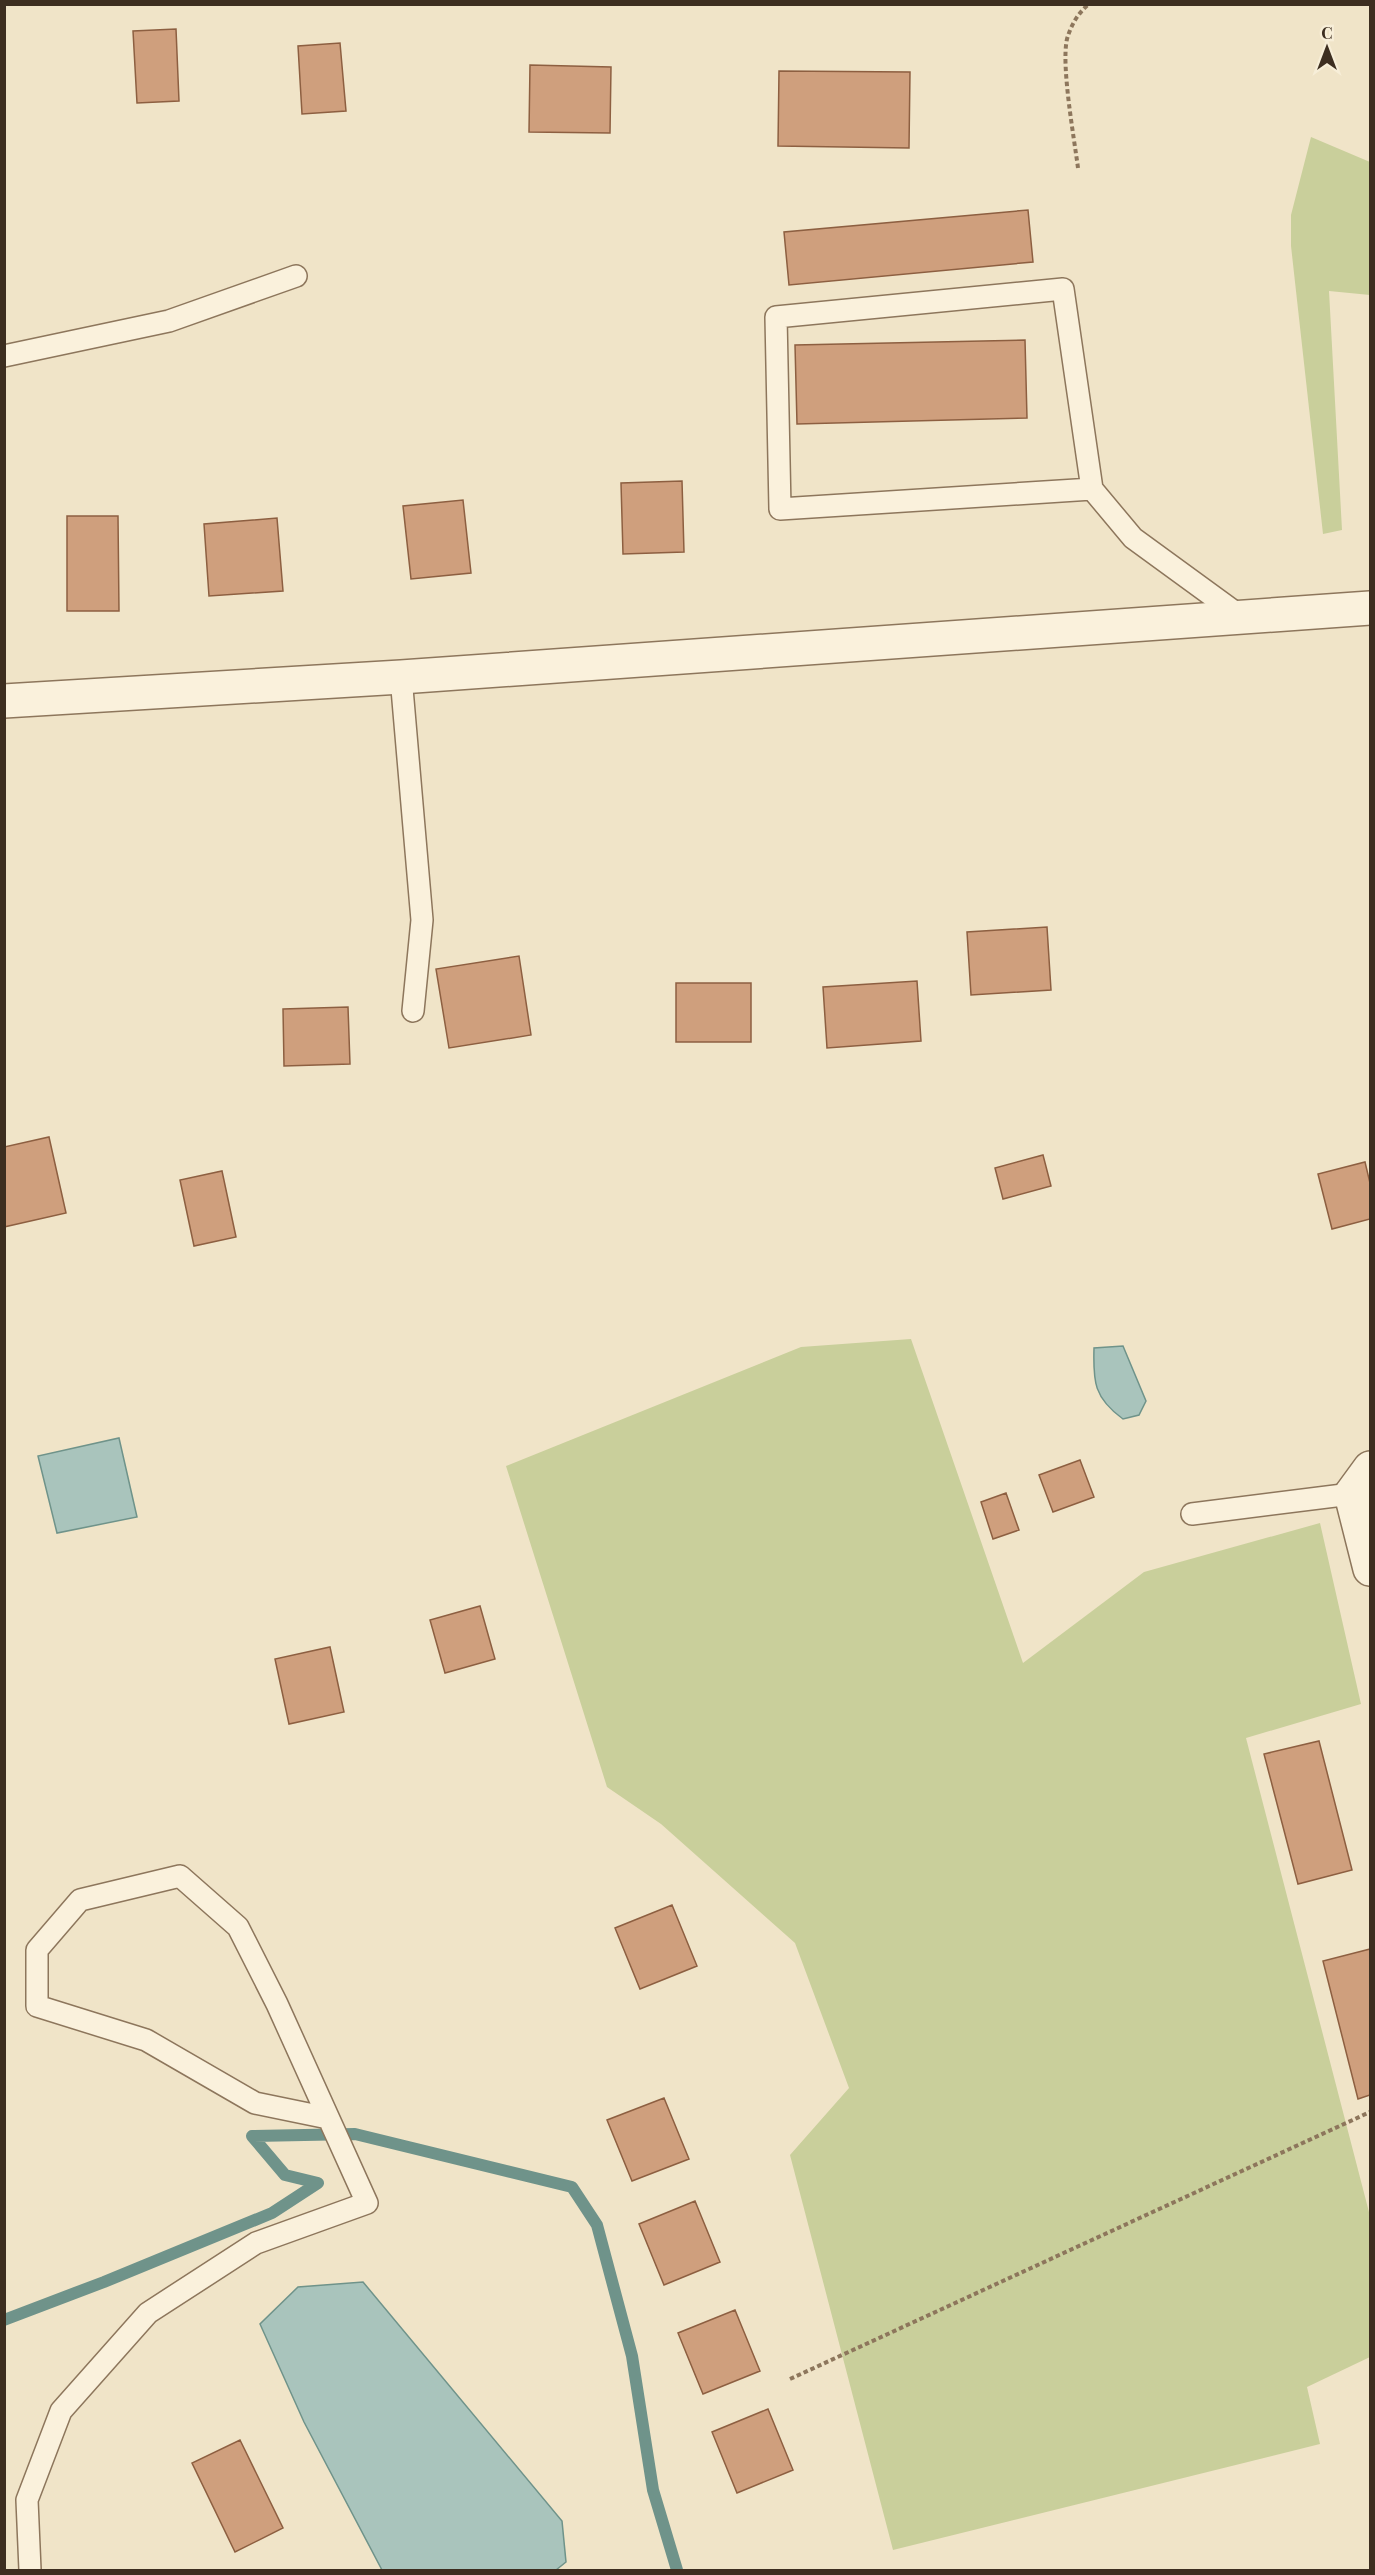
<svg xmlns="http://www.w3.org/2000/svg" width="1375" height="2575" font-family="'Playfair Display',serif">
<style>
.green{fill:#c9cf9b}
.water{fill:#a9c4bc;stroke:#6f938a;stroke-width:1.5}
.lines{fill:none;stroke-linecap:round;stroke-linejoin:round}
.stream{stroke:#6f938a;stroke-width:12}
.building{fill:#cf9f7d;stroke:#8d5f41;stroke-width:1.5}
.lane-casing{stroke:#8d765c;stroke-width:24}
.street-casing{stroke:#8d765c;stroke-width:36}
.path{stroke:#8d765c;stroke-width:4;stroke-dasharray:4.5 3;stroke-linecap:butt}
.lane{stroke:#faf1dc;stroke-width:21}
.street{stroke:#faf1dc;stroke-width:33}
</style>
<rect width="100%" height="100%" fill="#f0e4c8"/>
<path class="green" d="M1311,137L1370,162V295L1329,291L1342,530L1323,534L1291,246V215Z
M911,1339L1023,1663L1144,1572L1320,1523L1361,1704L1246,1738L1370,2216V2357L1307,2387L1320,2444L893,2550L790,2155L849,2088L795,1943L661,1824L607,1787L506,1466L801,1347Z"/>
<path class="water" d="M1123,1346L1146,1401L1139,1415L1123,1419C1094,1398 1093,1382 1094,1348Z
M119,1438L137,1517L57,1533L38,1456Z
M363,2282L562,2521L566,2562L556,2570H382L304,2422L260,2324L298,2287Z"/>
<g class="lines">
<path class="stream" d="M4,2320L104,2282L272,2213L318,2183L285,2175L252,2136L355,2134L572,2187L597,2225L632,2356L653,2490L677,2570"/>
</g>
<path class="building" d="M176,29L179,101L137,103L133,31Z
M340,43L346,111L302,114L298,46Z
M530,65L611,67L610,133L529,132Z
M779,71L910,72L909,148L778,146Z
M1028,210L1033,262L789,285L784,232Z
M1025,340L1027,418L797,424L795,345Z
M682,481L684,552L623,554L621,483Z
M463,500L471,573L411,579L403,506Z
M67,516H118L119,611H67Z
M277,518L283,591L209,596L204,524Z
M1047,927L1051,990L971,995L967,932Z
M519,956L531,1035L449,1048L436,969Z
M917,981L921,1041L827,1048L823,987Z
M676,983H751V1042H676Z
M348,1007L350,1064L284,1066L283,1009Z
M49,1137L66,1213L4,1227V1147Z
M1043,1155L1051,1186L1003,1199L995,1168Z
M1365,1162L1370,1183V1219L1332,1229L1318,1174Z
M222,1171L236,1237L194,1246L180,1180Z
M1080,1460L1094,1497L1053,1512L1039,1475Z
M1006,1493L1019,1530L993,1539L981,1502Z
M480,1606L495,1659L445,1673L430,1620Z
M330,1647L344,1712L289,1724L275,1659Z
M1319,1741L1352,1870L1298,1884L1264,1754Z
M672,1905L697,1966L640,1989L615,1928Z
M1370,1949V2095L1358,2099L1323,1961Z
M664,2098L689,2159L632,2181L607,2120Z
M695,2201L720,2262L664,2285L639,2224Z
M735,2310L760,2371L703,2394L678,2333Z
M768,2409L793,2470L737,2493L712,2432Z
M240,2440L283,2528L235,2552L192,2463Z"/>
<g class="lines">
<defs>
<path id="lane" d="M4,356L169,321L296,276
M1092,489L780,509L776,317L1063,289L1092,489L1133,538L1240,616
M401,677L422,920L413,1011
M1192,1514L1351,1494
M30,2570L27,2500L61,2411L148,2313L256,2243L367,2203L277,2004L238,1927L180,1876L80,1900L37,1950V2006L146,2040L255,2103L328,2118"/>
<path id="street" d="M4,701L401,677L1370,608
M1370,1468L1351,1494L1370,1569"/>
</defs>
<use href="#lane" class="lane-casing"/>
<use href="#street" class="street-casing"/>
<path class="path" d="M1078,168C1074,137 1061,66 1067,39C1071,25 1078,13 1089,4
M790,2379L1370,2112"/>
<use href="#lane" class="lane"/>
<use href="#street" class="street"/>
</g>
<rect width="1375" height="2575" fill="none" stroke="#3d2e20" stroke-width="12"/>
<g transform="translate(1327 48)" stroke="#f7eed8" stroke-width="4.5" paint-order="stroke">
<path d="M0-4.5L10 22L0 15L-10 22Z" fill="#3d2e20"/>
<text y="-9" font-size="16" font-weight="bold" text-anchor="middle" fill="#3d2e20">С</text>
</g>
</svg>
